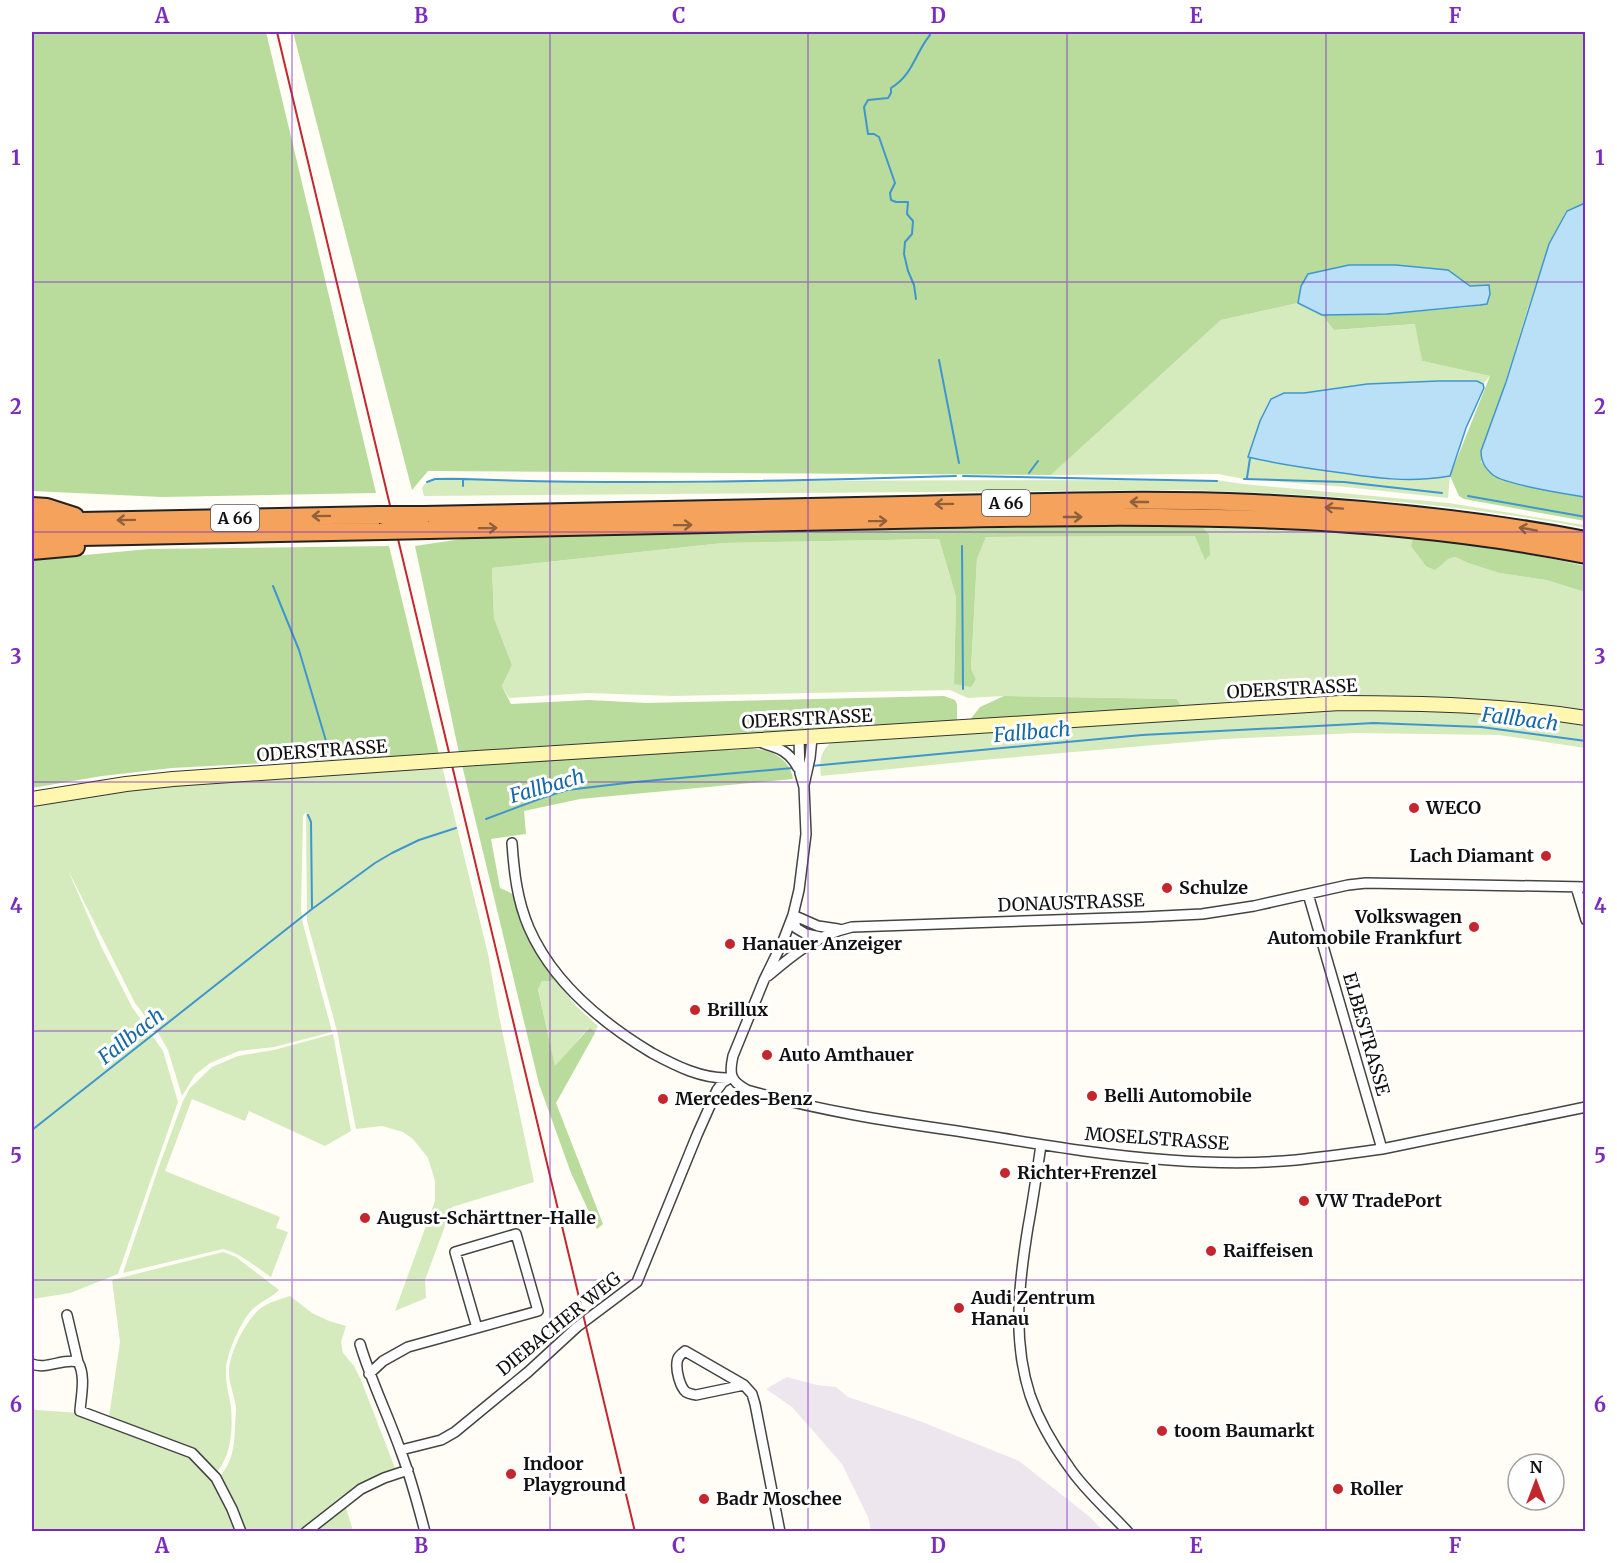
<svg xmlns="http://www.w3.org/2000/svg" width="1617" height="1563" font-family="Merriweather,serif">
<style>
.industrial{fill:#eee6ef}
.green{fill:#d5ebbd}
.forest{fill:#b9dc9c}
.water{fill:#b9e0f7;stroke:#3f96cf;stroke-width:1.5}
.lines{fill:none;stroke-linecap:round;stroke-linejoin:round}
.stream{stroke:#3f96cf;stroke-width:2}
.street-casing{stroke:#444;stroke-width:12}
.secondary-casing{stroke:#333;stroke-width:16}
.highway-casing{stroke:#222;stroke-width:20}
.street{stroke:#fff;stroke-width:9}
.secondary{stroke:#fff6b0;stroke-width:14}
.highway{stroke:#f5a25d;stroke-width:16}
.rail{stroke:#c4262e;stroke-width:2}
.secondary-bridge-casing{stroke:#333;stroke-width:16;stroke-linecap:butt}
.highway-bridge-casing{stroke:#222;stroke-width:20;stroke-linecap:butt}
.secondary-bridge{stroke:#fff6b0;stroke-width:14}
.highway-bridge{stroke:#f5a25d;stroke-width:16}
.oneway{stroke:#8e613b}
.grid{fill:none;stroke:#7b2cbf;stroke-width:1.5;stroke-opacity:0.55}
.poi-dot{fill:#c4262e;stroke:#fff;stroke-width:2}
.labels{text-anchor:middle;stroke-width:6;stroke-linejoin:round;paint-order:stroke}
.shield{fill:#fff;stroke:#585858;stroke-width:1.5}
.shield-label{font-size:16px;font-weight:bold;fill:#111}
.street-label{font-size:18px;fill:#111;stroke:#fff}
.poi-label{font-size:18px;font-weight:bold;fill:#111;stroke:#fff;text-anchor:start}
.water-label{font-size:20px;font-style:italic;fill:#1768a6;stroke:#fff}
.neatline{fill:none;stroke:#7b2cbf;stroke-width:2}
.grid-label{font-size:20px;text-anchor:middle;font-weight:bold;fill:#7b2cbf}
</style>
<rect width="100%" height="100%" fill="#fffdf5"/>
<path class="industrial" d="M787,1377L817,1385L836,1387L848,1397L917,1420L1019,1461L1090,1517L1103,1531H871L868,1517L842,1464L792,1407L766,1389Z"/>
<path class="green" d="M1298,303L1322,315L1334,330L1416,324L1422,361L1490,376L1483,384L1477,381H1438L1367,384L1304,393H1284L1248,457C1277,464 1306,468 1335,472C1375,478 1409,482 1450,476L1448,498L1346,487L1244,479L1218,474L1051,475L1221,320Z
M450,477L540,481L1216,480L1243,484L1449,503L1585,525L1586,528C1453,502 1319,494 1185,490L424,496L422,488C428,477 438,478 450,477Z
M1201,525L1324,530L1413,538L1411,546L1448,559L1455,557L1468,563L1499,573L1546,580L1585,592V712L1181,706L1177,699L1004,696L968,698L950,690L673,696L588,693L509,698L502,686L512,665L494,618L492,568L723,543L939,539L956,597L954,684L976,679L971,670L977,559L986,537L1195,536Z
M1409,706L1585,721V748L1499,735L1355,733L1224,739L982,760L821,776C819,762 820,749 834,741L1341,707Z
M442,766L488,954L499,1016L534,1182L452,1207L425,1280L426,1298L395,1311L435,1201V1181L428,1158L413,1139L403,1132L382,1126L356,1129L337,1031L307,921L306,812L303,816L301,910L303,924L332,1032L274,1047L239,1051L210,1063L195,1075L182,1096L168,1050L160,1036L135,1003L68,870L100,944L132,1007L163,1051L178,1102L118,1274L70,1293L32,1299V805C167,780 305,776 442,766Z
M554,979L577,1007L598,1026L595,1033L589,1027L555,1067L538,988L542,981H550Z
M333,1034L351,1131L325,1146L249,1111L245,1121L192,1099L165,1171L280,1217L276,1228L288,1232L271,1277C256,1267 240,1253 223,1249L123,1273L158,1169L183,1101L190,1088L212,1067L238,1056L274,1050Z
M223,1252L236,1257L279,1290C269,1300 255,1303 247,1316C238,1329 226,1355 226,1371C225,1384 230,1396 231,1408C233,1431 231,1456 216,1473L203,1460L109,1417L120,1342L112,1280Z
M290,1296L312,1313L329,1321L346,1326L341,1342L343,1353L354,1366L361,1380L395,1468L356,1486L335,1501L299,1531H244L219,1478C233,1460 234,1449 235,1427C235,1421 236,1414 236,1408C235,1396 229,1385 229,1372C228,1355 247,1318 261,1308C269,1302 281,1299 290,1296Z
M32,1407L36,1410L80,1413L191,1456L215,1479L238,1531H32Z
M345,1504L353,1531H312Z"/>
<path class="forest" d="M32,32H266L376,493L162,497L32,491Z
M293,32H1585V203L1566,211L1549,244L1526,314L1481,462L1495,477L1513,483L1558,493L1585,497V521L1464,499L1459,496L1450,476L1490,376L1422,361L1415,324L1334,330L1322,315L1387,314L1469,307L1480,305L1489,285L1470,286L1448,270L1396,265H1349L1301,286L1298,303L1221,320L1051,475L428,471L412,490Z
M1201,525L1209,535L1210,555L1205,560L1195,536L986,537L977,559L971,669L976,679L971,687L954,684L956,597L939,539L723,543L492,568L494,618L512,665L502,686L511,704L589,700L646,703L944,696L955,700L957,704V721L526,747L459,753L415,546L482,536Z
M1413,538C1471,544 1528,553 1585,566V592L1546,580L1499,573L1468,563L1455,557L1448,559L1435,570L1426,566L1411,546Z
M389,546L439,754L172,768L102,776L32,788V560L149,549Z
M1004,696L1177,699L1181,706L969,721L980,707Z
M708,747C714,748 721,750 727,750C736,751 746,748 756,749C773,750 791,761 793,779L580,799L524,811L526,834L491,839L500,888L513,894C521,925 537,952 554,979L550,981H542L538,989L555,1066L590,1027L595,1033L556,1103L603,1224L597,1229L571,1173L539,1084L462,765Z"/>
<path class="water" d="M1585,203V497C1567,494 1506,485 1493,475C1485,468 1481,462 1481,451L1506,382L1549,244L1567,211Z
M1349,265H1396L1448,270L1470,286L1489,285L1490,294L1487,304L1480,305L1387,314L1322,315L1298,303L1301,286L1308,274Z
M1438,381H1477L1483,384L1484,388L1466,428L1450,476C1409,483 1375,478 1335,472C1305,468 1277,464 1248,457L1260,421L1271,399L1284,393H1304L1367,384Z"/>
<g class="lines">
<path class="stream" d="M916,299L914,285L908,271L904,254L905,242L912,234L913,221L907,214L908,202H896L891,200L890,193L895,183L879,137L874,134H868L864,107L868,100L888,98L891,93V88C913,75 915,53 930,35L929,32
M939,360L959,463
M1029,473L1038,461
M963,476L1217,481
M1247,478L1250,458
M463,479C627,485 792,481 956,476
M1244,479L1344,482L1442,493
M427,482L435,479H463V486
M1468,496L1586,517
M962,546L963,689
M273,586L299,650L326,741
M811,766L1142,735L1374,723L1481,727L1586,741
M308,815L311,822L312,908
M486,819L542,798L567,790L635,782L793,768
M32,1130L312,909L375,863L392,853L419,840L456,828"/>
<defs>
<path id="street" d="M799,738L800,773L804,787L806,834L799,890L793,915L783,941L764,980L733,1056C729,1074 730,1081 747,1090C816,1110 886,1121 957,1131C1027,1142 1097,1155 1169,1160C1210,1163 1254,1164 1296,1160C1325,1157 1353,1153 1382,1149L1586,1107
M762,743C779,748 789,751 798,768
M804,785L810,758L812,738
M512,843C514,872 517,900 529,928C553,983 602,1023 652,1053C676,1066 702,1079 729,1078
M1576,887L1586,920
M1308,894L1382,1149
M793,915L818,926L838,929
M793,915L796,928L806,934L820,937
M768,976C795,953 817,935 852,927L1142,917L1202,914L1254,906L1348,885L1366,883L1586,887
M1041,1145C1037,1172 1033,1200 1028,1227C1019,1283 1012,1339 1030,1395C1039,1421 1053,1445 1069,1467C1085,1491 1108,1510 1128,1532
M67,1315L78,1362
M360,1344C371,1381 388,1415 401,1452C411,1478 418,1505 425,1532
M32,1364C47,1370 62,1358 78,1362C86,1376 81,1396 80,1411L192,1453L216,1478L232,1509L241,1532
M369,1374L383,1361L408,1347L538,1311L516,1234L455,1252L477,1328
M744,1385L696,1395C692,1394 689,1394 686,1392C680,1387 676,1371 677,1363C677,1357 681,1354 685,1351L744,1385L752,1394L755,1404L780,1532
M401,1450L441,1440L455,1432L528,1372L577,1327L637,1282L697,1135L717,1090L723,1082L732,1077
M306,1532L361,1489L384,1478L408,1470"/>
<path id="secondary" d="M477,758L1340,703C1423,703 1504,705 1586,718
M32,799L126,784L173,779L434,761"/>
<path id="highway" d="M32,506L47,507L75,516
M424,515C584,512 744,509 904,505C1020,503 1138,498 1254,503C1366,508 1476,519 1586,540
M32,522L379,515
M429,530C600,526 771,523 942,519C1157,515 1373,512 1586,555
M32,538L383,531
M32,551L76,547"/>
</defs>
<use href="#street" class="street-casing"/>
<use href="#secondary" class="secondary-casing"/>
<use href="#highway" class="highway-casing"/>
<use href="#street" class="street"/>
<use href="#secondary" class="secondary"/>
<use href="#highway" class="highway"/>
<path class="rail" d="M277,32C397,531 513,1032 635,1532"/>
<defs>
<path id="secondary-bridge" d="M434,761L477,758"/>
<path id="highway-bridge" d="M379,515H424
M383,531L429,530"/>
</defs>
<use href="#secondary-bridge" class="secondary-bridge-casing"/>
<use href="#highway-bridge" class="highway-bridge-casing"/>
<use href="#secondary-bridge" class="secondary-bridge"/>
<use href="#highway-bridge" class="highway-bridge"/>
</g>
<defs><path id="oneway-shaft" d="M-6 0H5M1.5-3L5.5 0L1.5 3" fill="none" stroke-width="1.6" stroke-linecap="round" stroke-linejoin="round" transform="scale(1.5)"/></defs>
<g class="oneway">
<use href="#oneway-shaft" transform="translate(1139 502) rotate(180)"/>
<use href="#oneway-shaft" transform="translate(944 504) rotate(179)"/>
<use href="#oneway-shaft" transform="translate(1334 508) rotate(-176)"/>
<use href="#oneway-shaft" transform="translate(321 516) rotate(179)"/>
<use href="#oneway-shaft" transform="translate(1073 517)"/>
<use href="#oneway-shaft" transform="translate(126 520) rotate(179)"/>
<use href="#oneway-shaft" transform="translate(878 521) rotate(-1)"/>
<use href="#oneway-shaft" transform="translate(683 525) rotate(-1)"/>
<use href="#oneway-shaft" transform="translate(488 528) rotate(-1)"/>
<use href="#oneway-shaft" transform="translate(1528 529) rotate(-170)"/>
</g>
<path class="grid" d="M292,32V1532M550,32V1532M808,32V1532M1067,32V1532M1326,32V1532M32,282H1586M32,532H1586M32,782H1586M32,1031H1586M32,1280H1586"/>
<g class="poi-dot">
<circle cx="1414" cy="808" r="6"/>
<circle cx="1546" cy="856" r="6"/>
<circle cx="1167" cy="888" r="6"/>
<circle cx="1474" cy="927" r="6"/>
<circle cx="730" cy="944" r="6"/>
<circle cx="695" cy="1010" r="6"/>
<circle cx="767" cy="1055" r="6"/>
<circle cx="1092" cy="1096" r="6"/>
<circle cx="663" cy="1099" r="6"/>
<circle cx="1005" cy="1173" r="6"/>
<circle cx="1304" cy="1201" r="6"/>
<circle cx="365" cy="1218" r="6"/>
<circle cx="1211" cy="1251" r="6"/>
<circle cx="959" cy="1308" r="6"/>
<circle cx="1162" cy="1431" r="6"/>
<circle cx="511" cy="1474" r="6"/>
<circle cx="1338" cy="1489" r="6"/>
<circle cx="704" cy="1499" r="6"/>
</g>
<g class="labels">
<g class="shield">
<rect x="982" y="490" width="48" height="26" rx="4.5"/>
<rect x="211" y="505" width="48" height="26" rx="4.5"/>
</g>
<g class="shield-label">
<text x="1006" y="509">A 66</text>
<text x="235" y="524">A 66</text>
</g>
<g class="street-label">
<text transform="translate(1292 689) rotate(-3)" y="6">ODERSTRASSE</text>
<text transform="translate(807 719) rotate(-3)" y="6">ODERSTRASSE</text>
<text transform="translate(322 751) rotate(-4)" y="6">ODERSTRASSE</text>
<text transform="translate(1071 903) rotate(-2)" y="6">DONAUSTRASSE</text>
<text transform="translate(1366 1034) rotate(74)" y="6">ELBESTRASSE</text>
<text transform="translate(1157 1139) rotate(4)" y="6">MOSELSTRASSE</text>
<text transform="translate(559 1324) rotate(-39)" y="6">DIEBACHER WEG</text>
</g>
<g class="poi-label">
<text x="1426" y="814">WECO</text>
<text x="1534" y="862" text-anchor="end">Lach Diamant</text>
<text x="1179" y="894">Schulze</text>
<text x="1462" y="923" text-anchor="end">Volkswagen<tspan x="1462" dy="21">Automobile Frankfurt</tspan></text>
<text x="742" y="950">Hanauer Anzeiger</text>
<text x="707" y="1016">Brillux</text>
<text x="779" y="1061">Auto Amthauer</text>
<text x="1104" y="1102">Belli Automobile</text>
<text x="675" y="1105">Mercedes-Benz</text>
<text x="1017" y="1179">Richter+Frenzel</text>
<text x="1316" y="1207">VW TradePort</text>
<text x="377" y="1224">August-Schärttner-Halle</text>
<text x="1223" y="1257">Raiffeisen</text>
<text x="971" y="1304">Audi Zentrum<tspan x="971" dy="21">Hanau</tspan></text>
<text x="1174" y="1437">toom Baumarkt</text>
<text x="523" y="1470">Indoor<tspan x="523" dy="21">Playground</tspan></text>
<text x="1350" y="1495">Roller</text>
<text x="716" y="1505">Badr Moschee</text>
</g>
<g class="water-label">
<text transform="translate(1520 719) rotate(7)" y="7">Fallbach</text>
<text transform="translate(1032 732) rotate(-5)" y="7">Fallbach</text>
<text transform="translate(547 786) rotate(-16)" y="7">Fallbach</text>
<text transform="translate(131 1036) rotate(-38)" y="7">Fallbach</text>
</g>
</g>
<rect width="1617" height="1563" fill="none" stroke="#ffffff" stroke-width="66"/>
<g transform="translate(1536 1482)"><circle r="28" fill="#ffffff" stroke="#a0a0a0" stroke-width="1.5"/>
<path d="M0-4.5L10 22L0 15L-10 22Z" fill="#c4262e"/>
<text y="-9" font-size="16" font-weight="bold" text-anchor="middle" fill="#111111">N</text>
</g>
<rect x="33" y="33" width="1551" height="1497" class="neatline"/>
<g class="grid-label">
<text x="162" y="23">A</text>
<text x="421" y="23">B</text>
<text x="679" y="23">C</text>
<text x="938" y="23">D</text>
<text x="1196" y="23">E</text>
<text x="1455" y="23">F</text>
<text x="16" y="165">1</text>
<text x="1600" y="165">1</text>
<text x="16" y="414">2</text>
<text x="1600" y="414">2</text>
<text x="16" y="664">3</text>
<text x="1600" y="664">3</text>
<text x="16" y="913">4</text>
<text x="1600" y="913">4</text>
<text x="16" y="1163">5</text>
<text x="1600" y="1163">5</text>
<text x="16" y="1412">6</text>
<text x="1600" y="1412">6</text>
<text x="162" y="1553">A</text>
<text x="421" y="1553">B</text>
<text x="679" y="1553">C</text>
<text x="938" y="1553">D</text>
<text x="1196" y="1553">E</text>
<text x="1455" y="1553">F</text>
</g>
</svg>
